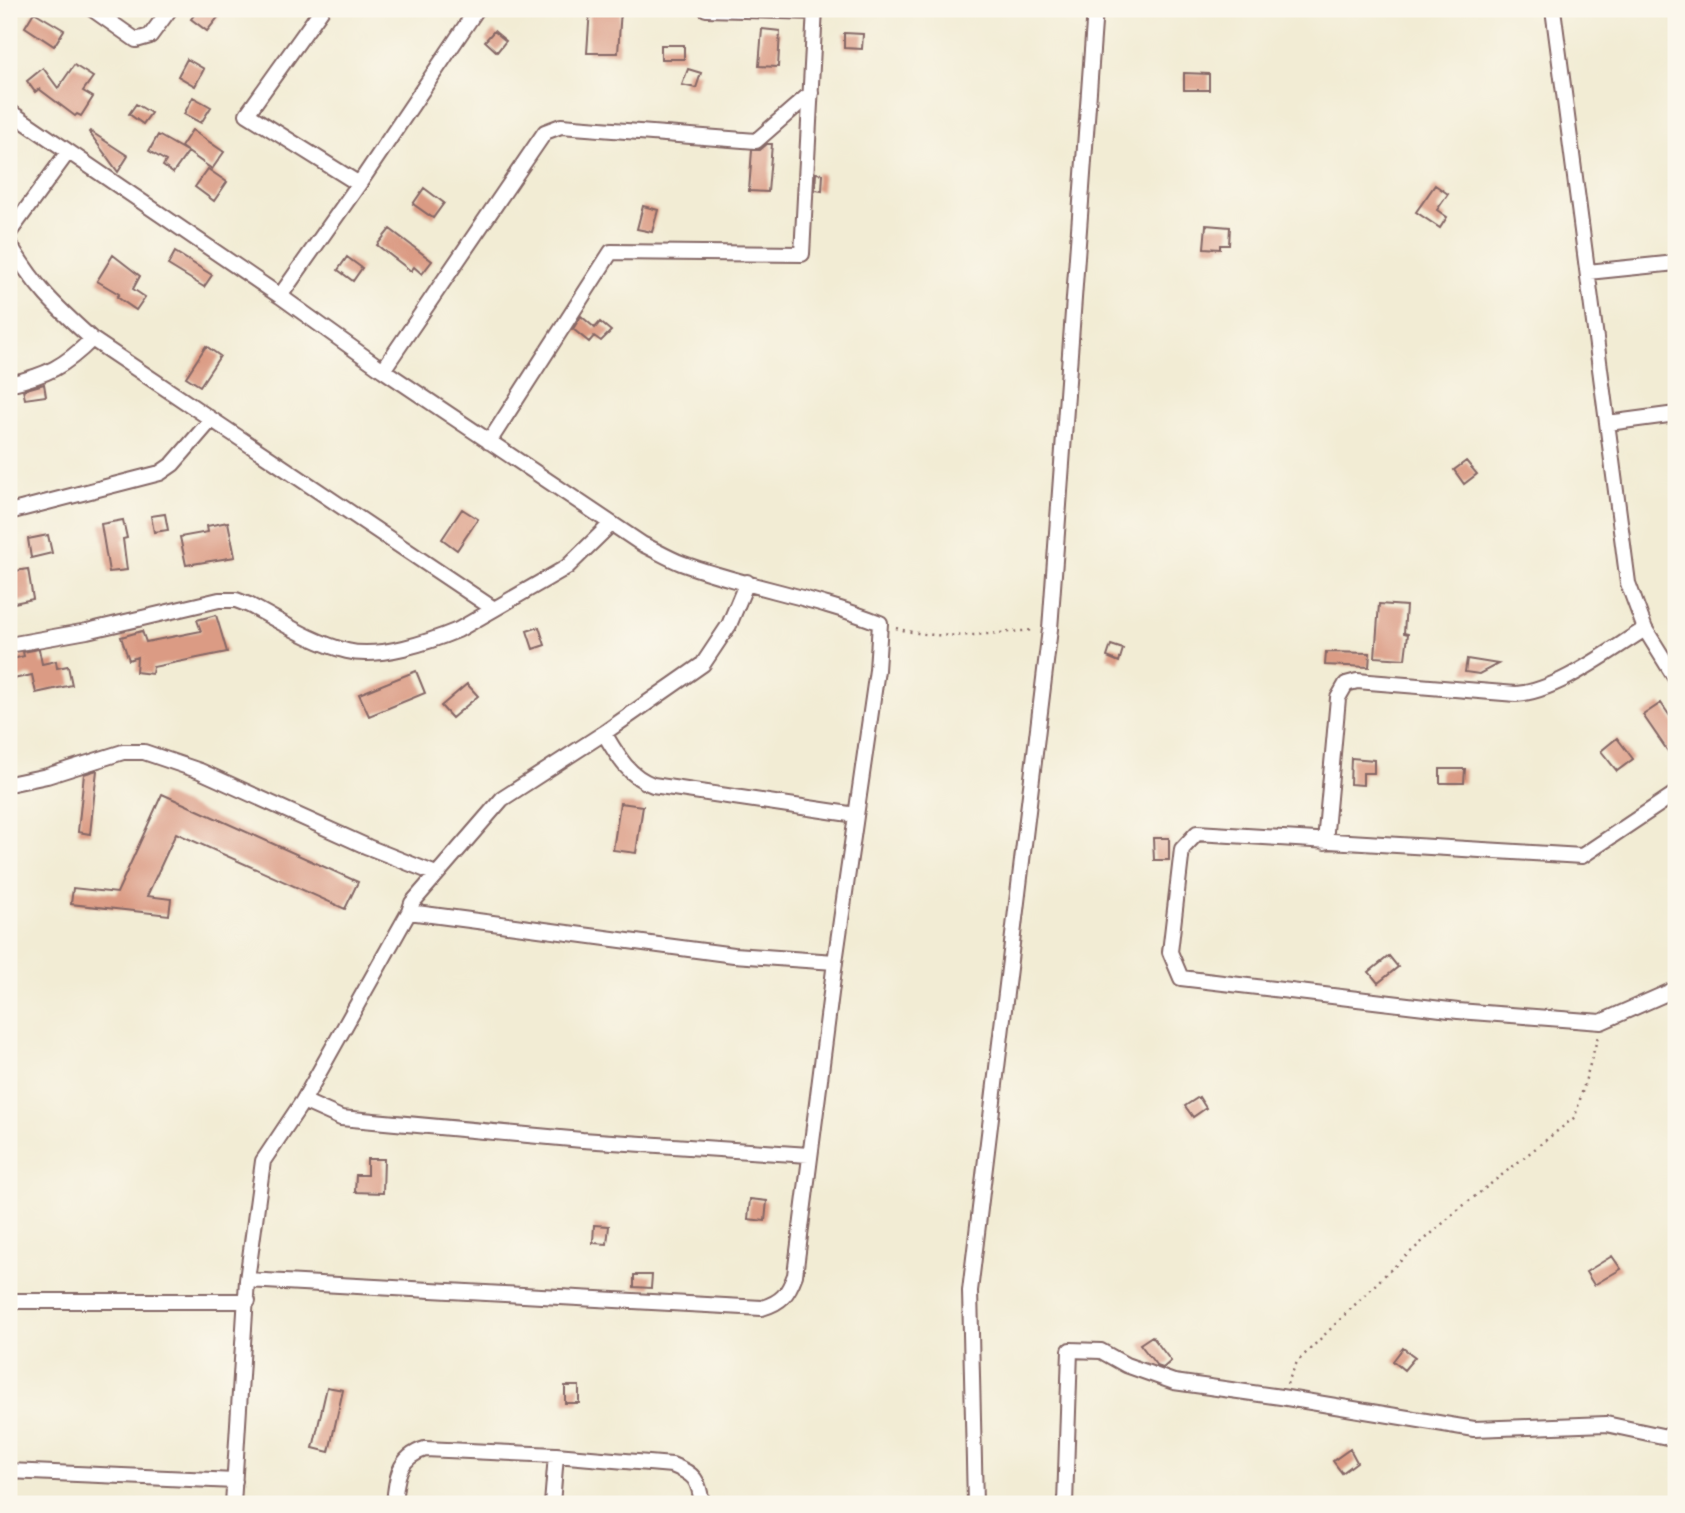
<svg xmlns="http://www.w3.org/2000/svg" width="1685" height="1513" font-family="'Patrick Hand',sans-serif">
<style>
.building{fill:#db9b84}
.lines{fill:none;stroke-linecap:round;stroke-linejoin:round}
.street-casing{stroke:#856766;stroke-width:18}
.path{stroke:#856766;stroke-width:2.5;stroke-dasharray:2 5;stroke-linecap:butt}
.street{stroke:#fff;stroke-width:14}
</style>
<rect width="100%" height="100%" fill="#fbf7ec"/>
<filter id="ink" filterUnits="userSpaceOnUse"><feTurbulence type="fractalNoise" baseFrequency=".0143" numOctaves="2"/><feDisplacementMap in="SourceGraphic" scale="14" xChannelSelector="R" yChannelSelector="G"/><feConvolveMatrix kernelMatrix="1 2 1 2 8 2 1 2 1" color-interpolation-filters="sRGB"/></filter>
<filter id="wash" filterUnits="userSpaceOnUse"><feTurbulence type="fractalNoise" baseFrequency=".00686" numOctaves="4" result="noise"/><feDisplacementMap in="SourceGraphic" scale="28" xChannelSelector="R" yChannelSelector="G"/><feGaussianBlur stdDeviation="1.57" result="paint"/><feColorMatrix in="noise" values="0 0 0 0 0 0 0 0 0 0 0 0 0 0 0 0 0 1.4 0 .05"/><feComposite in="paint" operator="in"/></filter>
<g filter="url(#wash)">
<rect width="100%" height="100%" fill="#f2ecd4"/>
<g id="blocks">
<path class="building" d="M199,9H209L219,16L207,31L191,19Z
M590,9H621L618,53H587Z
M34,12L64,30L54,46L25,27Z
M762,29L780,31L778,67L759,66Z
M494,31L506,41L497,52L485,41Z
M844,33L863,34L862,49L844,48Z
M661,45H684V59H661Z
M187,59L204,69L195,86L178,76Z
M74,65L93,77L83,91L93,97L81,116L77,114L75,116L39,89L35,92L27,81L43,68L58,88Z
M688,69L701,73L696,88L682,85Z
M1184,73L1209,74V90H1184Z
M193,97L211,107L201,123L184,114Z
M136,104L151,113L143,124L129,114Z
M192,130L224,152L212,169L181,147Z
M90,131L128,156L118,172L89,132Z
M158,135L188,152L173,173L163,166L166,161L149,151Z
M767,144H772L768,192L749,191L752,150H760Z
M208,169L227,182L214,201L195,187Z
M816,173L823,174L822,191L815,190Z
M1435,185L1448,194L1437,210L1447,217L1440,228L1416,212Z
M424,188L444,203L433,218L413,204Z
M643,206L658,210L652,232L637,229Z
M1206,225L1230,227L1229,245H1220V249L1204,248Z
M390,229L432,261L422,274L414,267L411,271L377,245Z
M175,252L212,275L204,287L168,265Z
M113,255L140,276L133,289L145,297L136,310L117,297L119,294L97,281Z
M347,257L362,268L353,281L338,270Z
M581,316L595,328L600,322L611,331L601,341L594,336L589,342L573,329Z
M206,346L220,356L200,386L186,377Z
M44,384L46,396L25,399L23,390Z
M1466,461L1477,474L1464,484L1454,470Z
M462,509L478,519L457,550L442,539Z
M165,514L168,530L154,532L151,516Z
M123,520L127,538L123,539L127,570L109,572L101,524Z
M228,522L235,557L186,565L180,537L208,532L207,526Z
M48,535L52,553L31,558L28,539Z
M28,569L33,599L14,603L9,572Z
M1379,604L1406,606L1404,633L1408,634L1405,659L1375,657Z
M216,615L227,652L153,667L152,674L136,672L137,657L129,660L121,637L142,631L146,642L201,631L197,620Z
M539,627L545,645L533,649L527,631Z
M1111,645L1123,649L1119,662L1107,657Z
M39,649L42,664L56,661L57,668L68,666L72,685L36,693L32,675L9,680V660L24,656L23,652Z
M1326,652L1370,653L1369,667L1325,665Z
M1467,659L1498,664L1479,674L1465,672Z
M416,671L425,693L369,716L359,694Z
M467,684L478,696L452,718L441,706Z
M1661,703L1676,725V763L1643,715Z
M1617,738L1633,759L1617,771L1601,751Z
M1351,758L1374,760V773H1363V785L1350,784Z
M1440,769H1465L1464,783H1440Z
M97,770L90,834L78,832L84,774Z
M162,794L358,882L345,909L176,833L147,896L171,899L169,915L71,904L73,888L117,893Z
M620,803L643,806L636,853L613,850Z
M1153,838H1169V860H1154Z
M1389,956L1398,967L1378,983L1369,972Z
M1199,1097L1206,1108L1193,1117L1185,1106Z
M367,1159H384L383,1193L355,1192L356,1175H367Z
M750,1199L767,1201L765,1221L748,1219Z
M594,1225L609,1226L607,1244L593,1243Z
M1612,1256L1621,1269L1594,1285L1586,1272Z
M634,1275H652L651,1288L634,1287Z
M1152,1336L1171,1361L1163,1368L1157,1366L1140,1344Z
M1403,1348L1415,1357L1404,1370L1393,1361Z
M565,1386H579V1403H565Z
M327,1387L343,1390L329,1452L313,1448Z
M1350,1449L1357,1462L1342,1473L1333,1461Z"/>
</g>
</g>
<g filter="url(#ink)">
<use href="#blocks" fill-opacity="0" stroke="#856766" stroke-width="2"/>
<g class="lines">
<defs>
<path id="street" d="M92,9L136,40L150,36L170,9
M322,9L247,114L359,184
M706,9L815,12
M1553,9L1628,583L1645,629L1676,679
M9,111L280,296L383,370L642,544C655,550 668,558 681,563C746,587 815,597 880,623L877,670L835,962
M9,233L68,152
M9,243C34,286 56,307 92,339L494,609
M1588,272L1676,263
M280,296L359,184L477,9
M383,370L545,132L561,126L756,141L811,93
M9,384C47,375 64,367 92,339
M1608,423L1676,414
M489,442L611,252L802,254L815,9
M9,512L160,473L173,464L211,420
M9,645L87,631L219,600H236L249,605C280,621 313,643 347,651C379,659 429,642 458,630L567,567L611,524
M604,733C617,755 628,776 653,785L856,815
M9,784L47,776L123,752H144L200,771L368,847L436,874
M1676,793L1582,856L1197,833L1182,849L1170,952L1181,978L1458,1011L1601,1022L1676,989
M1325,842L1338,698L1346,684L1357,681L1516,694C1558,691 1609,651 1645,629
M303,1101L341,1118L582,1140L809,1155
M247,1280L762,1308C782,1302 788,1294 795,1275L835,962L734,955L409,912
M9,1301H248
M556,1455L672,1465C695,1474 699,1480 702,1504
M9,1471L235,1481
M233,1504L247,1280L263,1161L303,1101L409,912L412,903L502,799L604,733L703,664L729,625L747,582
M394,1504C396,1479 398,1457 425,1449L556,1455L552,1504
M975,1504L970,1291L1050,629L1095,9
M1065,1504L1070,1350L1101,1351L1126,1365L1174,1382L1281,1397L1474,1429L1606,1424L1676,1439"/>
</defs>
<use href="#street" class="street-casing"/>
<path class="path" d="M896,628C941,642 989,633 1035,630
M1287,1384L1297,1362L1387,1273L1459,1209L1575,1117L1598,1036"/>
<use href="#street" class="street"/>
</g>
</g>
<rect width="1685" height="1513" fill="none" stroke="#fbf7ec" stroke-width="35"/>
</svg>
